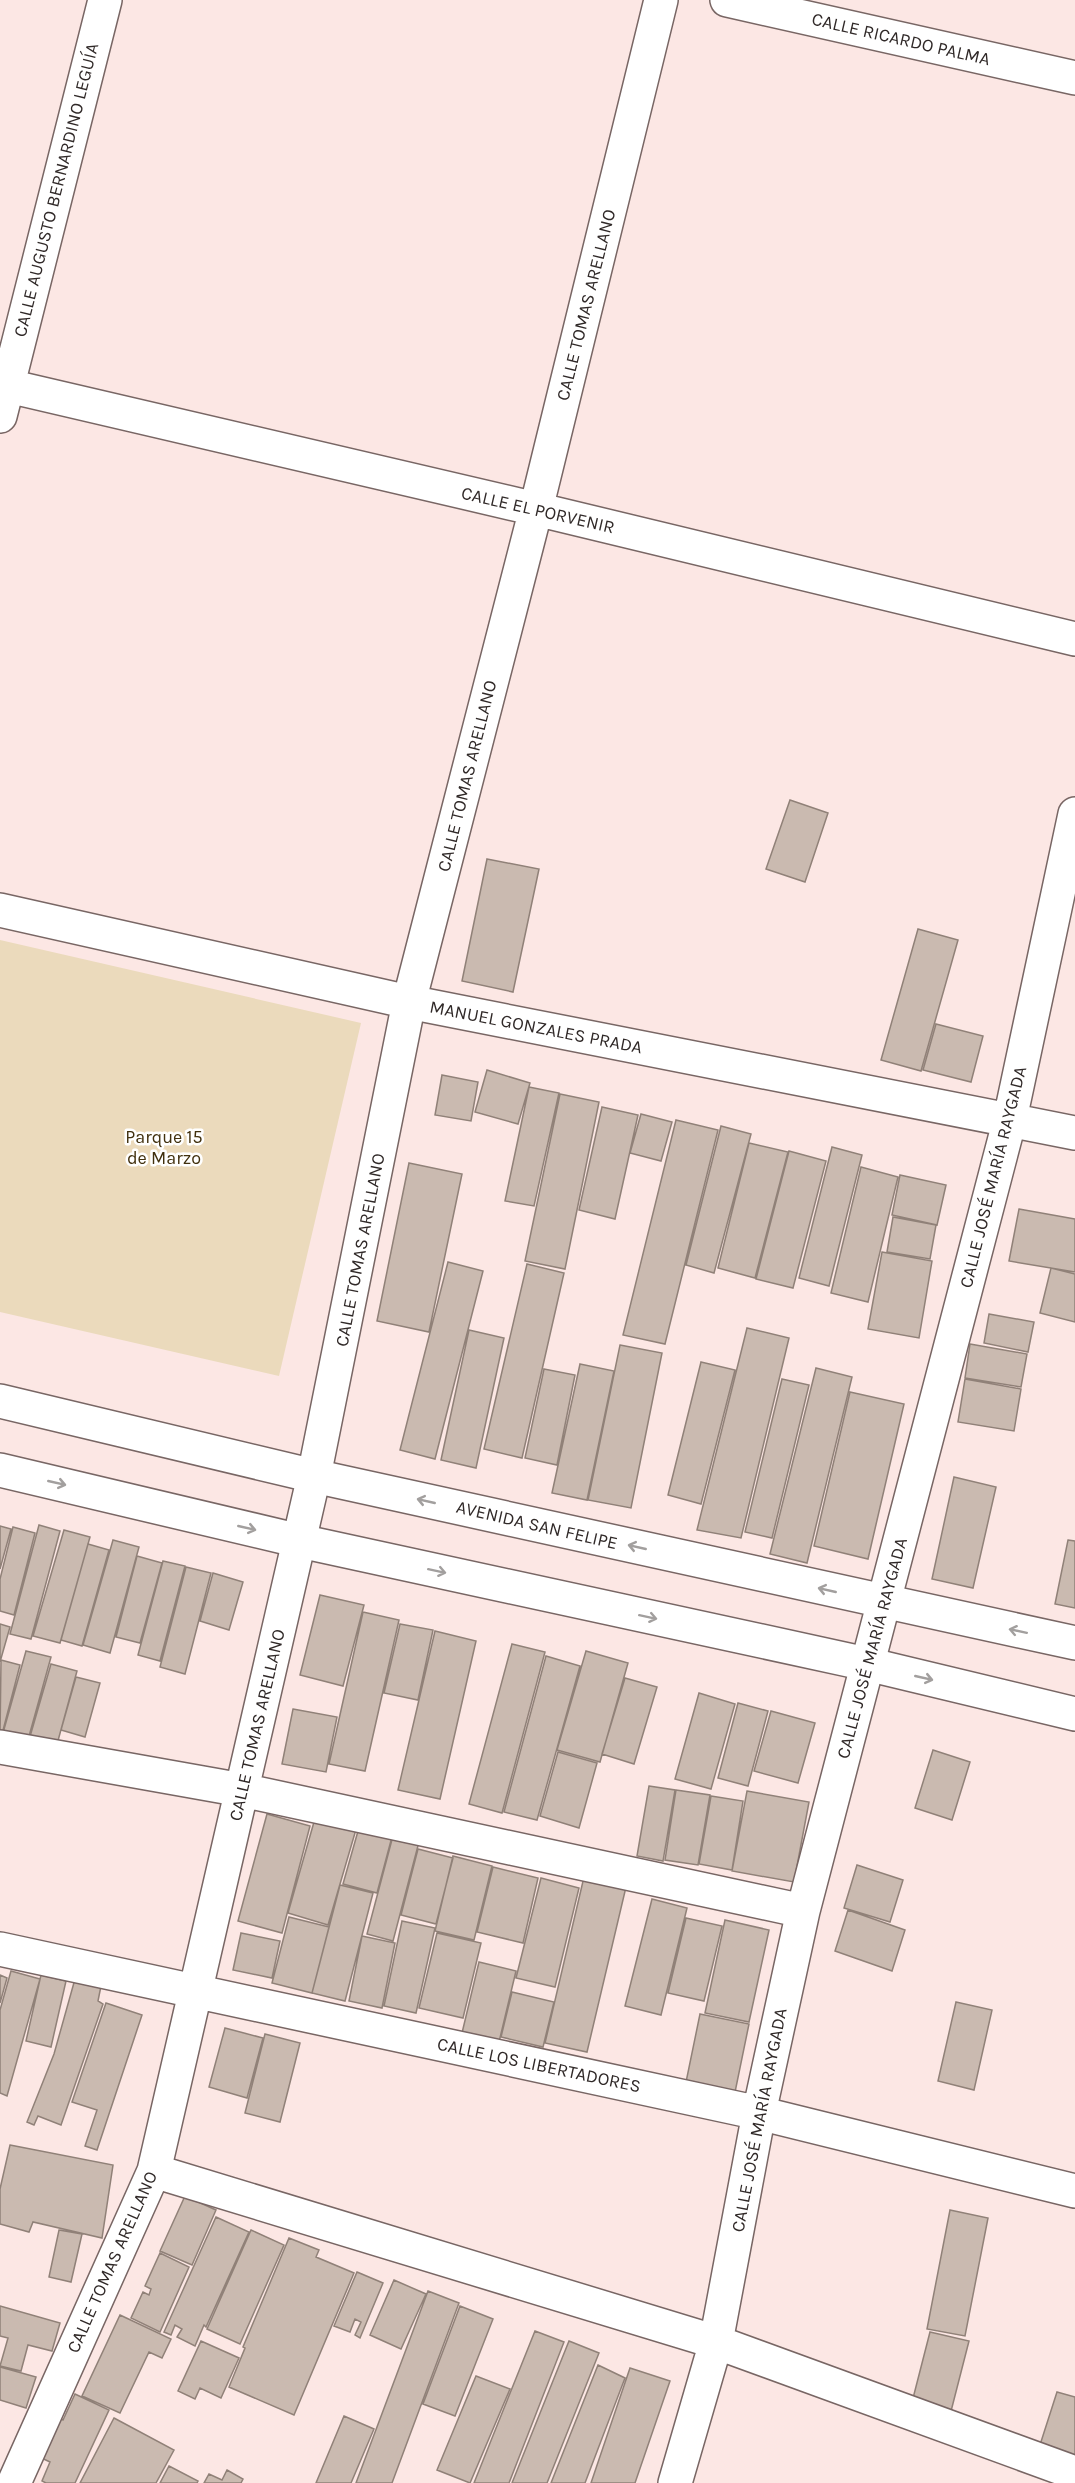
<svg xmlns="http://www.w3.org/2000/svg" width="1075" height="2483" font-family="Karla,sans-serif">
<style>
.green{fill:#ebdabc}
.building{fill:#cabab0;stroke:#908178;stroke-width:1.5}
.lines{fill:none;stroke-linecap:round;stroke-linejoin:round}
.street-casing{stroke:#786664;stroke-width:36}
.secondary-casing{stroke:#786664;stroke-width:36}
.street{stroke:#fff;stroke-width:33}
.secondary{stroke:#fff;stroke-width:33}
.oneway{stroke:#a29f9e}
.labels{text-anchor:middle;stroke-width:5;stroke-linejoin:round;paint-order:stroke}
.street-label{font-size:18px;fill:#302928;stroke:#fff}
.park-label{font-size:18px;fill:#41300e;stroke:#fff}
</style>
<rect width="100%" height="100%" fill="#fce7e4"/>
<path class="green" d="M0,940L361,1023L279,1376L0,1312Z"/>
<path class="building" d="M790,800L828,813L805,882L766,869Z
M487,859L539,869L513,992L462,981Z
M918,929L958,940L921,1071L881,1060Z
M936,1024L983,1036L971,1082L923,1070Z
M487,1070L530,1083L518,1124L475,1112Z
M442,1075L478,1082L471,1121L435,1115Z
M529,1087L559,1093L534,1206L505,1201Z
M560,1094L599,1102L565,1269L525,1261Z
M602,1107L638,1115L615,1219L579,1210Z
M641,1114L672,1122L661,1161L630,1153Z
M676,1120L718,1130L665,1344L623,1335Z
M721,1126L751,1134L714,1273L686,1265Z
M749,1143L788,1152L755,1278L718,1268Z
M832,1147L862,1155L829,1286L799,1278Z
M789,1151L826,1161L793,1288L756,1279Z
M409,1163L462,1174L429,1332L377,1321Z
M861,1167L898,1177L868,1302L831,1293Z
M900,1175L946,1185L937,1225L892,1215Z
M1019,1209L1075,1219V1272L1009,1261Z
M893,1217L936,1225L930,1259L887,1252Z
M882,1252L932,1261L919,1338L868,1329Z
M448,1262L483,1271L435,1459L400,1450Z
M527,1264L564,1273L522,1458L484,1449Z
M1051,1268L1075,1274V1322L1040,1313Z
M989,1314L1034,1322L1028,1352L984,1343Z
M747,1328L789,1338L741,1538L697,1530Z
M469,1330L504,1338L476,1468L441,1460Z
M970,1344L1027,1354L1021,1387L965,1378Z
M620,1345L662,1353L631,1508L588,1500Z
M701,1362L735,1370L701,1504L668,1495Z
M580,1364L614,1371L587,1500L552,1493Z
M816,1368L852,1377L807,1563L770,1554Z
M544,1369L575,1375L557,1465L525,1458Z
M782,1379L809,1385L772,1538L745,1532Z
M965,1379L1021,1389L1014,1431L958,1422Z
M850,1392L904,1404L868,1559L814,1546Z
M954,1477L996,1487L973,1588L932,1579Z
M39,1525L60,1531L31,1639L10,1634Z
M0,1526L11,1529L0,1569Z
M13,1527L35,1533L14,1615L0,1611V1579Z
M64,1530L90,1537L60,1643L33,1636Z
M113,1540L139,1547L110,1653L83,1645Z
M1068,1540L1075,1541V1608L1055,1604Z
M88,1544L109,1550L82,1646L61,1640Z
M137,1556L162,1563L140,1643L116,1637Z
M163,1561L185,1566L160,1661L138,1655Z
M186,1567L211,1573L185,1674L160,1667Z
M213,1573L243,1582L229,1630L200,1621Z
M320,1595L364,1605L343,1686L300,1675Z
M363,1612L399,1620L365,1771L329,1764Z
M0,1624L10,1627L0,1662Z
M400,1624L433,1630L418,1700L384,1693Z
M435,1631L476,1641L440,1799L398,1790Z
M512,1644L545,1652L502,1813L469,1804Z
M26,1651L51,1657L26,1747L1,1740Z
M586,1651L628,1663L600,1762L557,1750Z
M546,1656L580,1666L537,1820L504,1812Z
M1,1660L20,1665L1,1738H0Z
M51,1664L77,1671L56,1748L29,1740Z
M76,1677L100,1683L85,1737L61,1730Z
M625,1678L657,1687L634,1764L602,1754Z
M699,1693L735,1704L711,1789L675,1779Z
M738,1703L768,1711L748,1786L718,1778Z
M293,1709L337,1717L326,1772L282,1764Z
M771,1711L815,1723L798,1783L754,1771Z
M933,1750L970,1762L952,1820L915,1808Z
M558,1752L597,1763L579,1828L540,1816Z
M649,1786L675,1790L663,1861L637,1856Z
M676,1790L710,1795L698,1865L665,1860Z
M747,1791L809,1802L794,1882L732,1871Z
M711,1796L743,1801L732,1870L699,1864Z
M267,1814L310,1826L282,1933L238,1921Z
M316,1815L357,1826L328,1925L288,1913Z
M360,1824L393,1833L377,1893L343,1884Z
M394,1832L420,1838L393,1941L367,1934Z
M418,1849L453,1858L436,1924L401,1915Z
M453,1856L492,1866L474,1940L435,1931Z
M857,1865L903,1880L890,1922L844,1908Z
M493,1867L538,1878L523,1943L477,1932Z
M584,1877L626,1887L587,2052L545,2043Z
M541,1878L579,1888L555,1987L516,1978Z
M340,1885L373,1893L345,2001L312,1993Z
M652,1899L687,1908L661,2015L625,2006Z
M848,1910L905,1930L892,1971L835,1951Z
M289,1917L329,1927L312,1993L272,1983Z
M686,1918L722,1926L704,2001L668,1993Z
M725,1920L769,1930L749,2022L705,2013Z
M402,1921L435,1928L416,2013L384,2006Z
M241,1933L280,1941L272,1978L233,1970Z
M437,1933L481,1943L463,2018L419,2008Z
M362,1936L395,1943L382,2008L349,2001Z
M479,1962L516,1971L499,2042L462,2033Z
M11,1971L40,1979L7,2096L0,2093V2010Z
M0,1975L7,1978L0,2003Z
M41,1975L66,1981L51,2047L26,2041Z
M75,1979L101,1986L98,2001L103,2004L61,2125L38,2116L34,2125L27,2122L54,2054Z
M512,1992L554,2002L543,2047L501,2037Z
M956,2002L992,2010L974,2090L938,2081Z
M106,2003L142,2015L97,2150L85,2146L97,2110L72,2102Z
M700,2014L749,2024L734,2097L685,2087Z
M225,2028L263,2038L247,2098L209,2087Z
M265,2034L300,2043L280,2122L245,2113Z
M10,2145L113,2165L102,2238L33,2222L29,2232L0,2224V2189Z
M185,2196L216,2210L192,2265L160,2251Z
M950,2210L988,2218L965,2336L927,2329Z
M216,2217L249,2232L206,2327L204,2325L195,2346L177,2337L182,2329L175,2325L171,2335L164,2332Z
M59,2230L82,2234L71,2282L49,2277Z
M251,2230L284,2245L240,2344L207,2329Z
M289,2238L319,2250L316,2257L354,2273L294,2415L229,2387L245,2348L243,2347Z
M160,2253L189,2267L160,2332L131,2318L143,2292L149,2295L151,2289L145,2286Z
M357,2272L383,2283L360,2338L355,2335L361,2322L355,2319L350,2332L334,2326Z
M394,2280L426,2294L401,2349L370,2335Z
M428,2291L459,2303L392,2483H356Z
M0,2306L60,2323L52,2351L28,2345L21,2371L0,2366L8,2338L0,2336Z
M460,2306L493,2319L455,2416L423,2404Z
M120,2315L171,2339L162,2358L149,2352L120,2413L82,2396Z
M535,2331L564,2342L509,2483H474Z
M930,2332L969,2341L949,2419L910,2410Z
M201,2341L239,2358L221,2398L200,2388L195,2399L178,2391Z
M569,2341L599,2353L547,2483H512Z
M598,2365L625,2378L585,2483H551Z
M0,2367L36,2377L26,2408L0,2400Z
M630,2368L670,2381L635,2483H591Z
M476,2376L510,2389L470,2483L437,2470Z
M1057,2392L1075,2397V2459L1039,2448Z
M75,2394L109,2410L75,2483H46L42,2481L50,2462L37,2456L56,2417L63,2420Z
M344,2416L374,2429L351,2483H316Z
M114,2418L174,2450L156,2483H80Z
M169,2466L198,2481L197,2483H160Z
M227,2470L243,2479L241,2483H204L209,2474L222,2480Z"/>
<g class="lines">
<defs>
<path id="street" d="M727,0L1075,78
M0,384L536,509L1075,639
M0,416L105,0
M0,910L409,1002L1075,1133
M0,1747L242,1790L803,1911
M0,1949L759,2113L1075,2191
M154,2171L716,2342L1075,2473
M14,2483L154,2171L314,1476L409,1002L536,509L661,0
M675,2483L716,2342L759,2113L803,1911L1010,1119L1075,814"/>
<path id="secondary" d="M0,1401L314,1476L1075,1643
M0,1470L300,1541L867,1664L1075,1714"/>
</defs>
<use href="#street" class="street-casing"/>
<use href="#secondary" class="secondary-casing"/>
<use href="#street" class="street"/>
<use href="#secondary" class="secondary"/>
</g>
<defs><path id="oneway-shaft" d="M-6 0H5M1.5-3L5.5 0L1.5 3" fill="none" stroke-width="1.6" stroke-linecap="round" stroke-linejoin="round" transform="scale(1.5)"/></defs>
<g class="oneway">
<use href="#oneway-shaft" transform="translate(57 1483) rotate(13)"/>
<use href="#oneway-shaft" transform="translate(426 1501) rotate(-167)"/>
<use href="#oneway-shaft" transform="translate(247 1528) rotate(13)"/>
<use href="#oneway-shaft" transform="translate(637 1547) rotate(-167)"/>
<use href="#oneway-shaft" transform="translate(437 1571) rotate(12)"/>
<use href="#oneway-shaft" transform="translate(827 1590) rotate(-167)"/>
<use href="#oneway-shaft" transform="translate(648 1617) rotate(12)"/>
<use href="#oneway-shaft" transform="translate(1018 1631) rotate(-168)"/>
<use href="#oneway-shaft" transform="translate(924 1678) rotate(13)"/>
</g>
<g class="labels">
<g class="street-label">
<text transform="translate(901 39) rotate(13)" y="6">CALLE RICARDO PALMA</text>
<text transform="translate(56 190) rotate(-76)" y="6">CALLE AUGUSTO BERNARDINO LEGUÍA</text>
<text transform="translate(586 305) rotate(-76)" y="6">CALLE TOMAS ARELLANO</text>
<text transform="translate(538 510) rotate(13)" y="6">CALLE EL PORVENIR</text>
<text transform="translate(467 776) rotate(-76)" y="6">CALLE TOMAS ARELLANO</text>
<text transform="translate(536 1027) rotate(11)" y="6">MANUEL GONZALES PRADA</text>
<text transform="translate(993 1177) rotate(-76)" y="6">CALLE JOSÉ MARÍA RAYGADA</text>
<text transform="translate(360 1250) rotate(-79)" y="6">CALLE TOMAS ARELLANO</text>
<text transform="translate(537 1525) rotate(13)" y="6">AVENIDA SAN FELIPE</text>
<text transform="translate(872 1648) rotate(-75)" y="6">CALLE JOSÉ MARÍA RAYGADA</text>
<text transform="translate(257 1725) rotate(-77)" y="6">CALLE TOMAS ARELLANO</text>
<text transform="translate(539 2065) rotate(12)" y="6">CALLE LOS LIBERTADORES</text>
<text transform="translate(759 2120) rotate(-79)" y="6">CALLE JOSÉ MARÍA RAYGADA</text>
<text transform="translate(112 2262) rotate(-66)" y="6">CALLE TOMAS ARELLANO</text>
</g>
<g class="park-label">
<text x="164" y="1143">Parque 15<tspan x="164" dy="21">de Marzo</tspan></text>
</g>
</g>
</svg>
